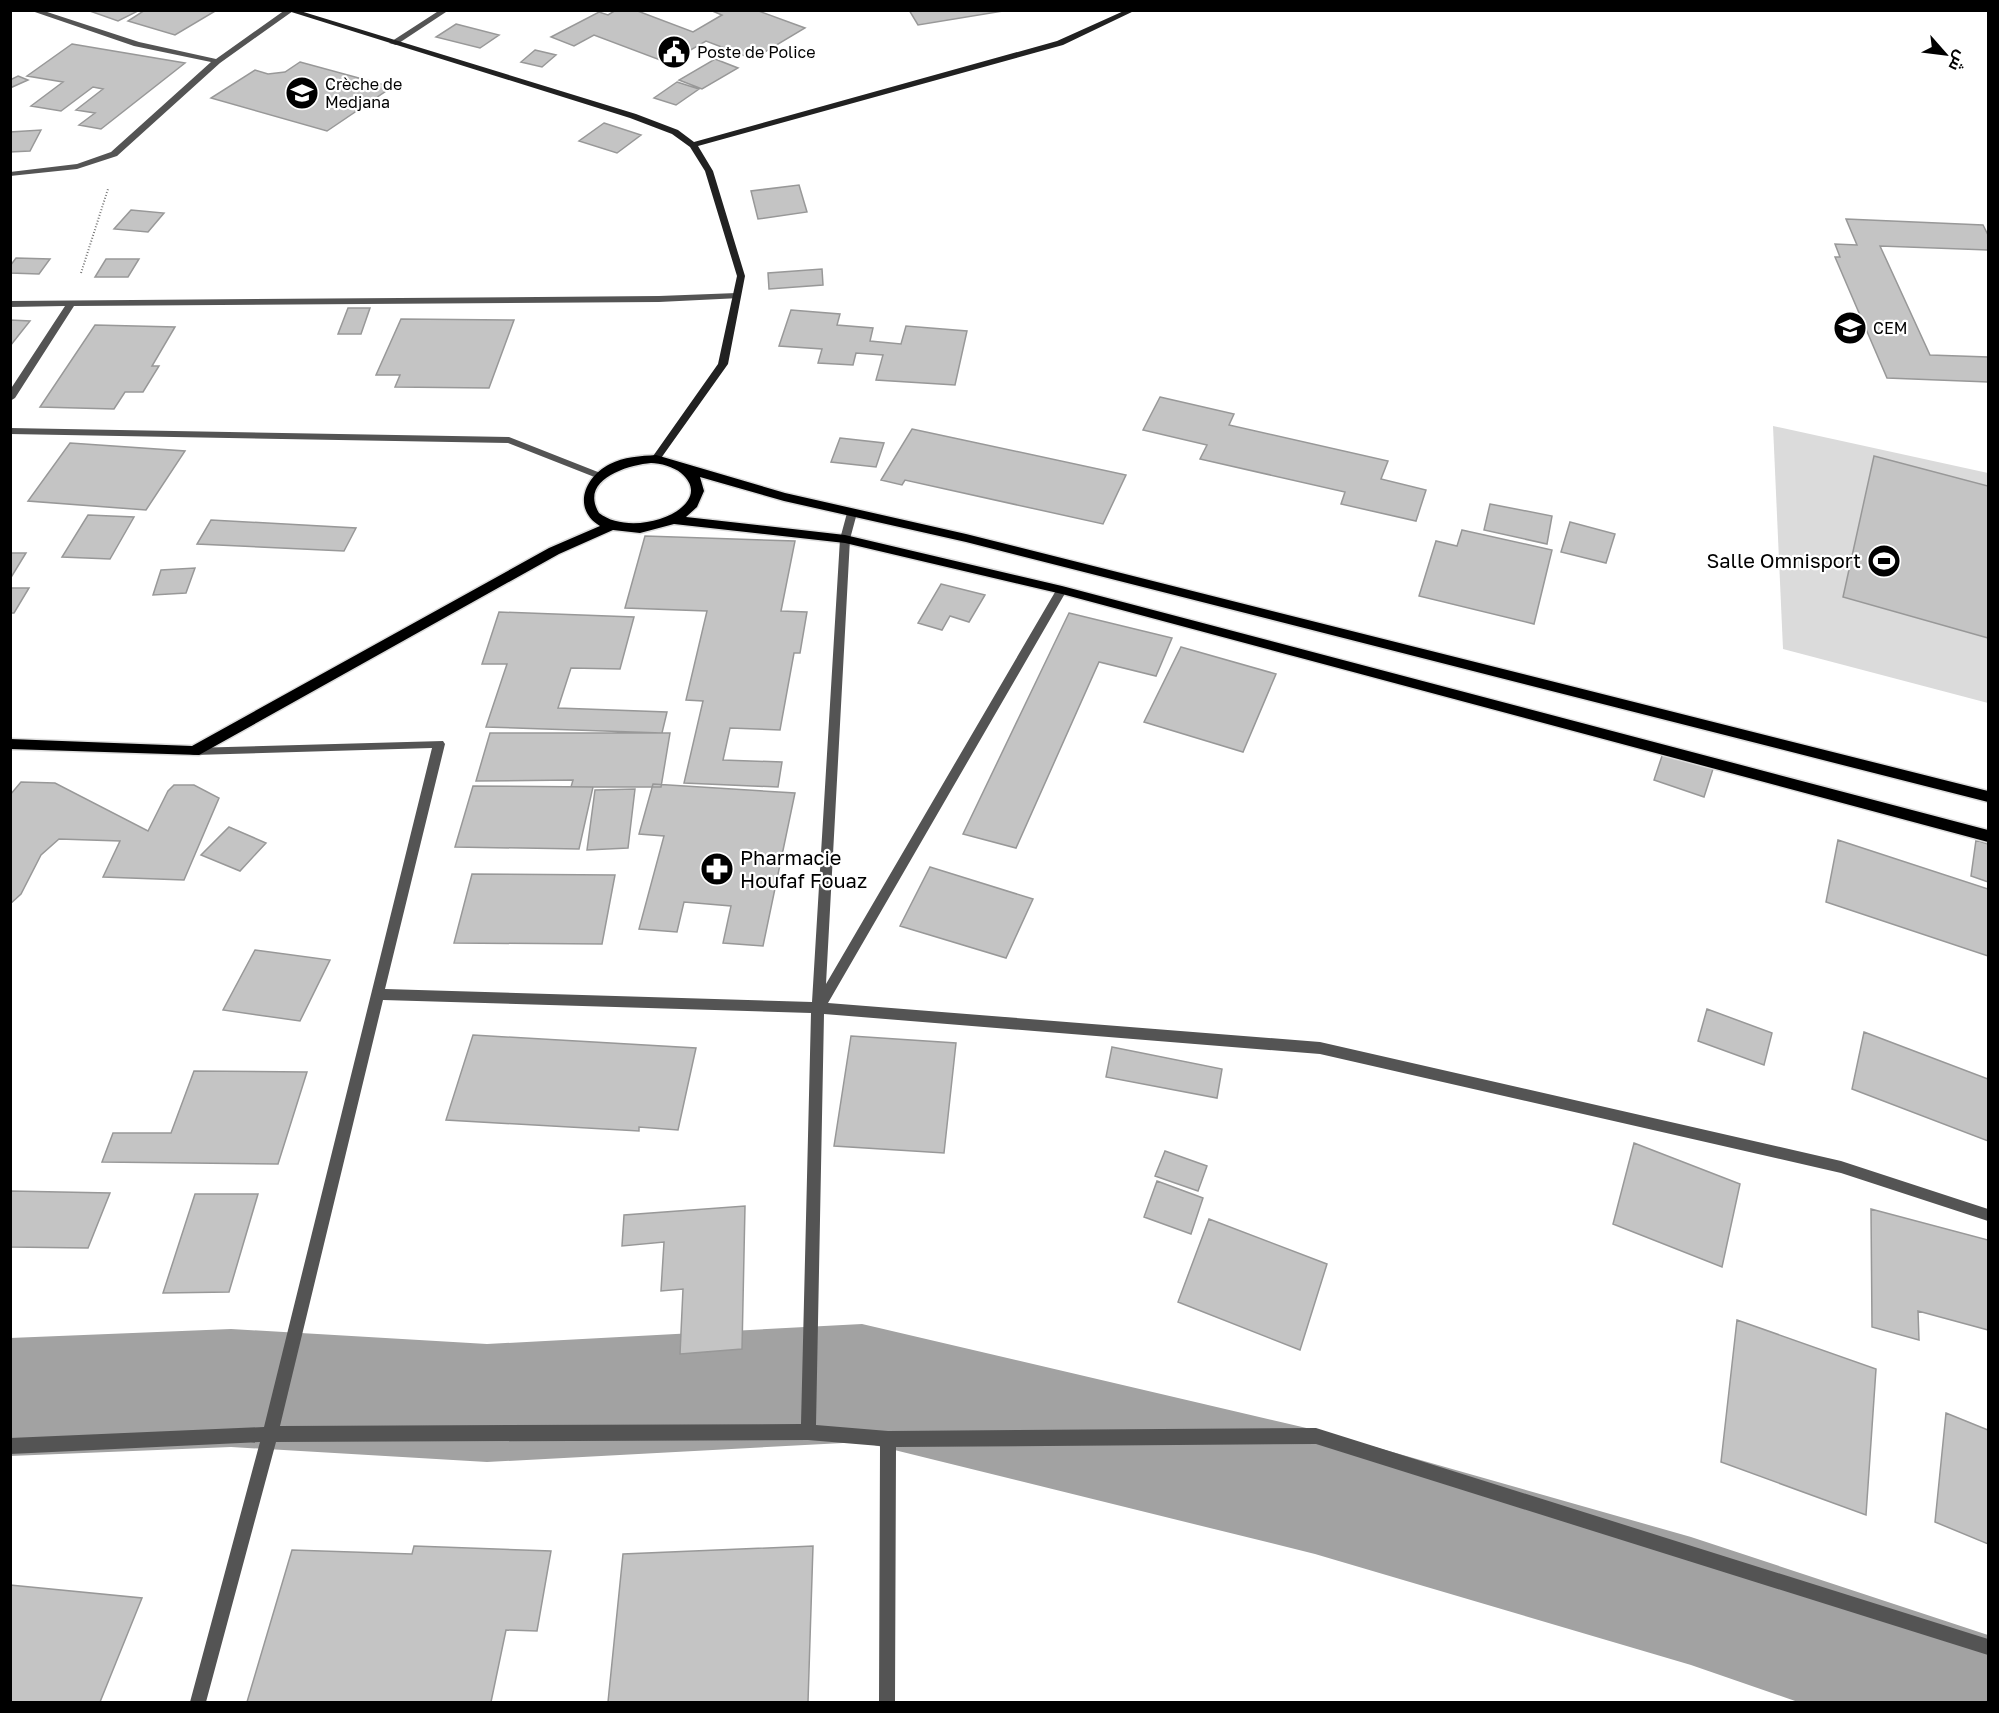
<svg xmlns="http://www.w3.org/2000/svg" width="1999" height="1713" font-family="'Golos Text',Cairo,sans-serif">
<style>
.green{fill:#dbdbdb}
.lines{fill:none;stroke-linecap:round;stroke-linejoin:round}
.river{fill:#a2a2a2;fill-rule:evenodd}
.building{fill:#c4c4c4;stroke:#989898;stroke-width:1.5}
.primary-casing{stroke:#dbdbdb;stroke-width:3}
.path{stroke:#767676;stroke-width:2;stroke-dasharray:1 2;stroke-linecap:butt}
.street{fill:#545454;fill-rule:evenodd}
.secondary{fill:#212121;fill-rule:evenodd}
.primary{fill:#000;fill-rule:evenodd}
.labels{text-anchor:middle;stroke-width:4.5;stroke-linejoin:round;paint-order:stroke}
.far-poi-label{font-size:16px;fill:#000;stroke:#fff;text-anchor:start}
.poi-label{font-size:20px;fill:#000;stroke:#fff;text-anchor:end}
</style>
<rect width="100%" height="100%" fill="#fff"/>
<path class="green" d="M1773,426L1988,473V703L1783,649Z"/>
<g class="lines">
<path class="river" d="M862,1324L1315,1430L1691,1537L1988,1635V1702H1798L1691,1665L1315,1554L862,1442L487,1462L231,1447L10,1456V1338L231,1329L487,1344Z"/>
</g>
<path class="building" d="M87,10H133L136,12L118,21Z
M145,10H217L175,35L128,21Z
M616,10H635L693,32L722,15L710,10H756L805,28L753,59L706,41L668,63L594,35L574,46L551,37L599,12L608,15Z
M909,10H1009L918,25Z
M456,24L499,35L480,48L436,37Z
M72,44L185,63L101,129L79,125L95,113L76,110L103,89L93,87L61,111L31,106L63,82L27,76Z
M535,50L556,55L542,67L521,62Z
M715,59L738,68L702,89L679,80Z
M300,62L392,87L327,131L211,98L255,70L268,74L285,72Z
M18,76L28,80L10,88V80Z
M677,82L699,89L676,105L654,98Z
M604,123L641,135L617,153L579,141Z
M41,130L30,151L10,152V132Z
M799,185L807,212L758,219L751,191Z
M131,210L164,213L148,232L114,229Z
M1846,219L1983,225L1988,235V250L1880,246L1930,355L1988,357V382L1887,378L1835,257H1840L1835,244L1857,245Z
M16,258L50,259L39,274L10,273V266Z
M106,259H139L128,277H95Z
M822,269L823,285L769,289L768,273Z
M348,308H370L361,334H338Z
M791,310L840,314L837,325L873,328L870,341L901,344L906,326L967,331L955,385L876,380L883,355L856,353L853,365L818,363L822,349L779,346Z
M401,319L514,320L489,388L395,387L400,375H376Z
M10,320L30,321L10,346Z
M95,325L175,327L152,366H159L143,392H125L114,409L40,407Z
M1160,397L1234,414L1229,425L1388,461L1381,479L1426,490L1416,521L1341,504L1345,492L1200,459L1207,445L1143,430Z
M912,429L1126,475L1103,524L905,480L902,485L881,480Z
M840,438L884,443L876,467L831,462Z
M70,443L185,451L146,510L28,501Z
M1874,456L1988,486V638L1843,597Z
M1490,504L1552,516L1547,544L1484,530Z
M88,515L134,517L110,559L62,557Z
M211,520L356,528L344,551L197,544Z
M1570,522L1615,534L1606,563L1561,552Z
M1462,530L1552,550L1534,624L1419,596L1436,541L1457,546Z
M645,536L795,541L781,611L807,612L800,653H794L780,730L730,728L723,760L782,762L778,787L684,783L703,701L686,700L707,611L625,608Z
M10,553H26L10,579Z
M195,568L186,593L153,595L161,570Z
M941,584L985,595L969,622L950,616L942,630L918,623Z
M10,588H29L14,613H10Z
M499,612L634,617L620,669L571,668L558,708L667,712L662,733L486,727L507,664H482Z
M1069,613L1172,638L1156,676L1099,662L1016,848L963,834Z
M1181,647L1276,674L1243,752L1144,722Z
M490,733H670L661,787H571L573,780L476,781Z
M1663,753L1713,769L1704,797L1654,780Z
M21,782L55,783L148,831L168,791L174,785H194L219,798L184,880L103,877L120,841L59,839L41,855L21,894L10,904V795Z
M653,784L795,793L763,946L723,943L731,906L684,902L677,932L639,929L664,836L639,834Z
M473,786L593,787L579,849L455,847Z
M635,789L628,848L587,850L595,790Z
M229,827L266,843L240,871L201,855Z
M1838,840L1988,889V956L1826,902Z
M1976,840L1988,844V882L1971,876Z
M930,867L1033,899L1006,958L900,926Z
M472,874L615,875L602,944L454,943Z
M255,950L330,960L300,1021L223,1010Z
M1707,1009L1772,1033L1764,1065L1698,1041Z
M1864,1032L1988,1079V1141L1852,1089Z
M473,1035L696,1048L678,1130L639,1127V1131L446,1120Z
M851,1036L956,1043L944,1153L834,1146Z
M1112,1047L1222,1069L1217,1098L1106,1077Z
M194,1071L307,1072L278,1164L102,1162L113,1133H171Z
M1634,1143L1740,1184L1722,1267L1613,1224Z
M1165,1151L1207,1166L1198,1191L1155,1176Z
M1157,1181L1203,1198L1191,1234L1144,1217Z
M10,1191L110,1193L88,1248L10,1247Z
M195,1194H258L229,1292L163,1293Z
M745,1206L742,1349L680,1354L683,1289L661,1291L664,1242L622,1246L624,1215Z
M1871,1209L1988,1240V1330L1918,1311L1919,1340L1872,1327Z
M1209,1219L1327,1264L1300,1350L1178,1302Z
M1737,1320L1876,1369L1866,1515L1721,1462Z
M1946,1413L1988,1430V1544L1935,1522Z
M414,1546L551,1551L537,1631L506,1630L491,1702H247L292,1550L412,1554Z
M813,1546L808,1702H608L623,1554Z
M10,1585L142,1598L100,1702H10Z"/>
<g class="lines">
<defs>
<path id="primary" d="M656,455L785,493L966,534L1988,791V802L966,542L784,501L700,477L704,491L697,507L686,517L845,535L1062,586L1988,830V842L1062,594L845,543L674,524L640,533L613,530L559,554L199,755L10,749V739L192,746L549,548L600,526C572,509 584,477 610,464C623,457 641,456 656,455ZM651,463C660,463 674,467 681,473C720,506 635,541 599,513C579,480 627,465 651,463Z"/>
</defs>
<use href="#primary" class="primary-casing"/>
<path class="path" d="M81,273L108,189"/>
<path class="street" d="M29,10H41L139,42L216,59L285,10L293,11L220,63L117,156L77,169L10,176V172L77,164L111,152L211,62L134,46Z
M440,10H449L396,45L389,43Z
M737,293L740,294V298L659,302L74,306L15,398L10,401V390L65,306L10,307V301L659,296Z
M10,428L509,437L603,474L605,476L600,479L597,478L508,443L10,434Z
M852,510L857,513L850,539L826,984L1058,587H1066L1067,590L828,1003L1320,1042L1841,1161L1988,1209V1221L1841,1173L1320,1054L824,1014L816,1425L888,1431L1316,1428L1988,1639V1655L1316,1444L896,1447L895,1702H879L880,1446L808,1440L276,1442L206,1702H190L260,1442L10,1454V1438L264,1427L432,748L194,755L190,754L188,751L190,748L443,741L445,744L385,989L812,1002L840,539L847,513ZM383,1000L811,1013L801,1424L280,1426Z"/>
<path class="secondary" d="M285,10H297L636,114L678,130L694,142L1057,41L1126,10H1136L1063,45L698,146L713,171L745,276L728,364L659,461L656,462L651,459L718,364L737,276L705,171L690,147L672,134L630,118Z"/>
<use href="#primary" class="primary"/>
</g>
<defs>
<symbol id="civic-disc" viewBox="-11 -11 22 22"><circle r="9.5" fill="#000" stroke="#fff"/><path d="M-.6-6.5H3V-4.5H.6V-3L4-1V1h2V6H-6V1h2V-1L-.6-3ZM-1.2 2.5V6h2.4V2.5Z" fill="#fff"/></symbol>
<symbol id="school-disc" viewBox="-11 -11 22 22"><circle r="9.5" fill="#000" stroke="#fff"/><path d="M0-5L7-2L0 1L-7-2ZM-4 1L0 2.5L4 1V4Q0 6-4 4Z" fill="#fff"/></symbol>
<symbol id="stadium-disc" viewBox="-11 -11 22 22"><circle r="9.5" fill="#000" stroke="#fff"/><path d="M0-5a6.5 5 0 1 0 0 10a6.5 5 0 1 0 0-10ZM-3.5-1.8h7v3.6h-7Z" fill="#fff"/></symbol>
<symbol id="pharmacy-disc" viewBox="-11 -11 22 22"><circle r="9.5" fill="#000" stroke="#fff"/><path d="M-2-6h4v4h4v4h-4v4h-4v-4h-4v-4h4Z" fill="#fff"/></symbol>
</defs>
<g fill-rule="evenodd">
<use href="#civic-disc" x="655" y="33" width="38" height="38"/>
<use href="#school-disc" x="283" y="74" width="38" height="38"/>
<use href="#school-disc" x="1831" y="309" width="38" height="38"/>
<use href="#stadium-disc" x="1865" y="542" width="38" height="38"/>
<use href="#pharmacy-disc" x="698" y="850" width="38" height="38"/>
</g>
<g class="labels">
<g class="far-poi-label">
<text x="697" y="58">Poste de Police</text>
<text x="325" y="90">Crèche de<tspan x="325" dy="18">Medjana</tspan></text>
<text x="1873" y="334">CEM</text>
</g>
<g class="poi-label">
<text x="1861" y="568">Salle Omnisport</text>
<text x="740" y="865" text-anchor="start">Pharmacie<tspan x="740" dy="23">Houfaf Fouaz</tspan></text>
</g>
</g>
<rect width="1999" height="1713" fill="none" stroke="#000000" stroke-width="24"/>
<g transform="translate(1945 54) rotate(118)" stroke="#ffffff" stroke-width="4.5" paint-order="stroke">
<path d="M0-4.5L10 22L0 15L-10 22Z" fill="#000000"/>
<text y="-9" font-size="16" font-weight="bold" text-anchor="middle" fill="#000000">ش</text>
</g>
</svg>
